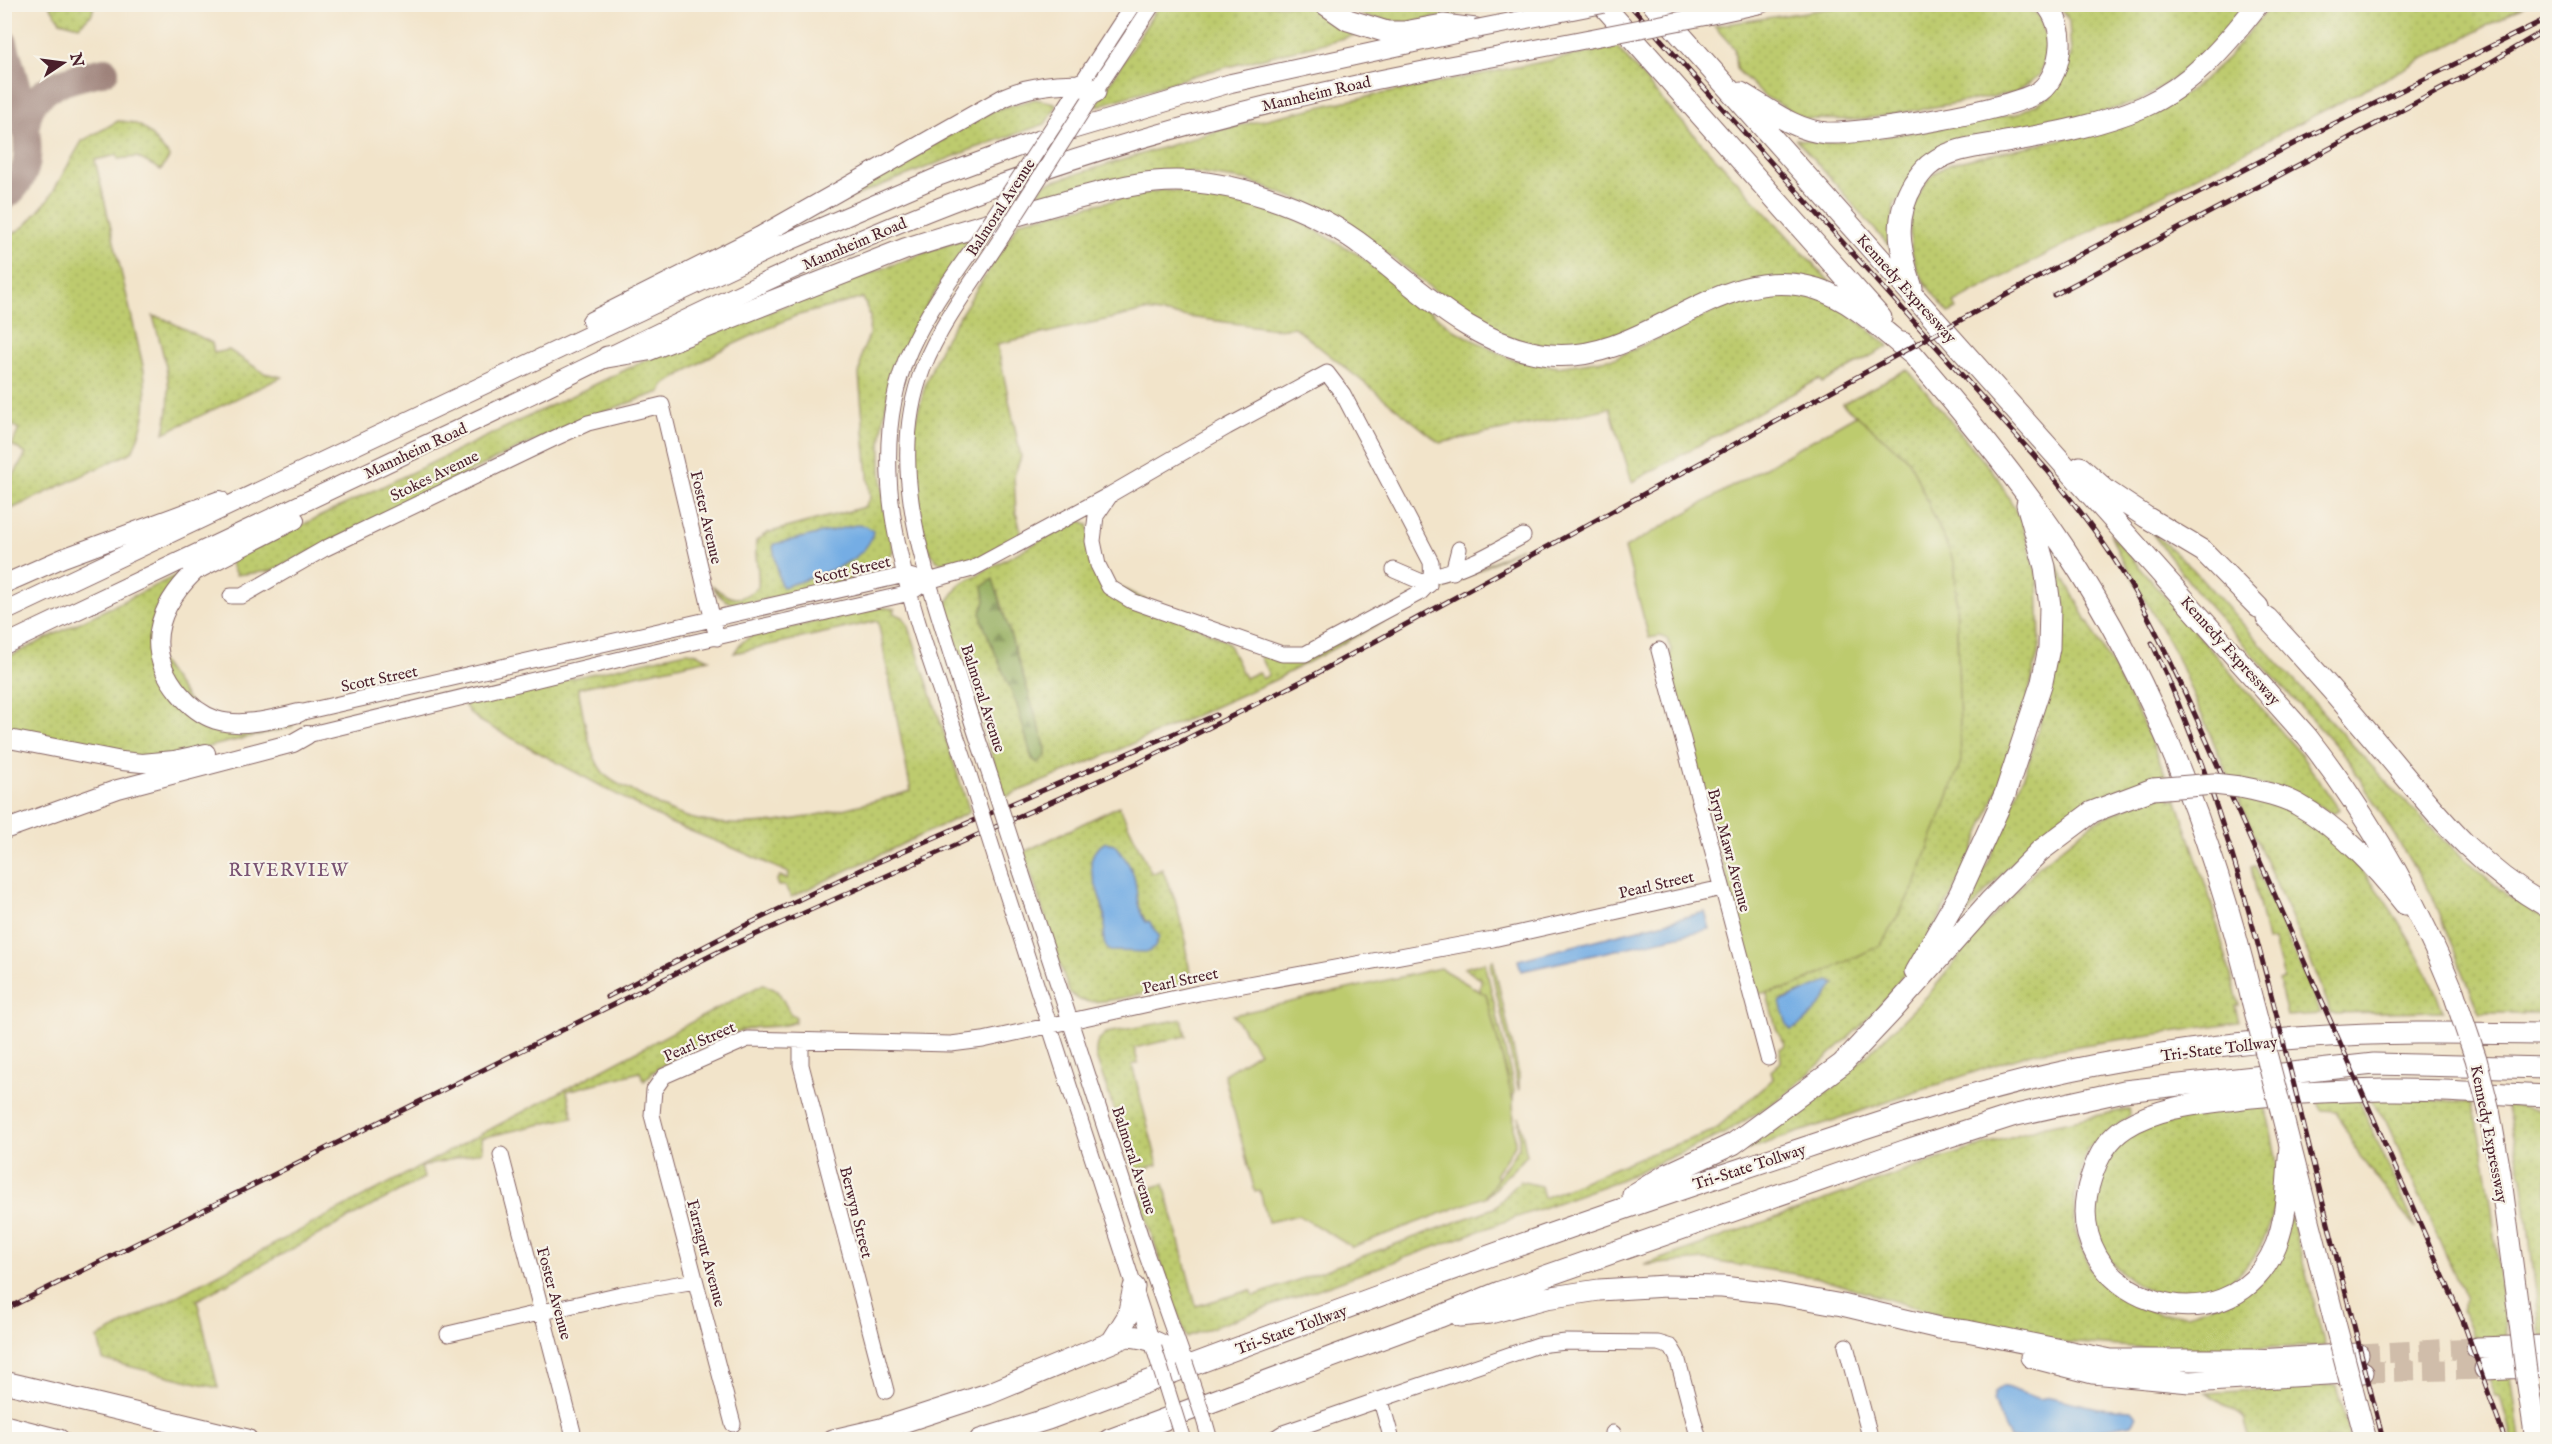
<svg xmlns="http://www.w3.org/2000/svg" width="2552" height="1444" font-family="'IM FELL English',serif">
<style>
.grass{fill:url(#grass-dots);stroke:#84754c;stroke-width:1.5;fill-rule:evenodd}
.forest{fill:url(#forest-firs);stroke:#706746;stroke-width:1.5}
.park{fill:#bdcb6e;stroke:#84754c;stroke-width:1.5}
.water{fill:#75ade4;stroke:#606688;stroke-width:1.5}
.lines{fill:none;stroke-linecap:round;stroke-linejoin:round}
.taxiway{stroke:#9e827a;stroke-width:28}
.highway-tunnel{stroke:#d0bdaa;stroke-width:21;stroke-dasharray:21 10;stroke-linecap:butt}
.minor-casing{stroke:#856463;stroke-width:17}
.major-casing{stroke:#856463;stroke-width:20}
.highway-casing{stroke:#856463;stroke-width:23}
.minor{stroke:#fff;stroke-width:15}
.major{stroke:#fff;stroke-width:18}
.highway{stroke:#fff;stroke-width:21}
.rail-casing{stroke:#4a1f2b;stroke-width:5}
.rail{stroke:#f7f3e8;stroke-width:3;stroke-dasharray:9;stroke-linecap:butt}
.minor-bridge-casing{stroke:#856463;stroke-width:17;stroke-linecap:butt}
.major-bridge-casing{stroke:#856463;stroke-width:20;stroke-linecap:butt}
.highway-bridge-casing{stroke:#856463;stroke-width:23;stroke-linecap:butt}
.minor-bridge{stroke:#fff;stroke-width:15}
.major-bridge{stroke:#fff;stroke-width:18}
.highway-bridge{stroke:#fff;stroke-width:21}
.labels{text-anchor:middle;stroke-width:4.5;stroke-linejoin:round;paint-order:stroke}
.street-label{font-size:16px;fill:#4a1f2b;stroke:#f7f3e8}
.neighbourhood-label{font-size:18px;letter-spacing:1.5px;fill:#785171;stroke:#f7f3e8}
</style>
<defs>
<pattern id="grass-dots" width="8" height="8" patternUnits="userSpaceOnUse" patternTransform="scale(1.5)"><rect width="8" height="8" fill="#bdcb6e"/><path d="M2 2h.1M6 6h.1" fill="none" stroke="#a4ae5f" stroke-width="1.8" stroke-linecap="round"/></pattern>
<pattern id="forest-firs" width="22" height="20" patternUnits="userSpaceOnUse" patternTransform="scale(1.5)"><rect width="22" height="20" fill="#96af61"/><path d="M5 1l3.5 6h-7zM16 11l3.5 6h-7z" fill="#7c8e50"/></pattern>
</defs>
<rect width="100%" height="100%" fill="#f7f3e8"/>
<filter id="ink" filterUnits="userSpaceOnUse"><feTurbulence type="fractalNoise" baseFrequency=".0167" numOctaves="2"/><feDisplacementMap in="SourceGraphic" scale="12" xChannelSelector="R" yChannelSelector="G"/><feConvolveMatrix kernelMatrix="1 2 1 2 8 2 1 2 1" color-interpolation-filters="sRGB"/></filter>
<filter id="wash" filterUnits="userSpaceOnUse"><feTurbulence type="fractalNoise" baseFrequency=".008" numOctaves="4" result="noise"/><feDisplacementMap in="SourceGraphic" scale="24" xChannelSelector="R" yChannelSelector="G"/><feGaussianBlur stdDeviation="1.35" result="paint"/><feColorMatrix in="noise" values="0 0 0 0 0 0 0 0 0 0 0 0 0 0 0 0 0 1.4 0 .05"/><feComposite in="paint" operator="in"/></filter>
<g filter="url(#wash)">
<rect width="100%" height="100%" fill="#f2e4ca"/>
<path class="grass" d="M1858,4L2025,5L2040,17L2048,47L2040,75L2014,93L1859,120L1806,119L1764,96L1736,69L1734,48L1714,26Z
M49,5H94L92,14L79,26L60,21Z
M1159,5H1318L1364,33L1195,75L1095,107Z
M1347,5H1507L1406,23L1366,17Z
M2059,5H2249L2197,63L2140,101L2080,119L1967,140L1894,205L1890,247L1796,139L1825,143L1883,137L2017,114L2051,96L2071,55L2069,21Z
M2271,5H2527L1976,291L1954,303L1957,309L1949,313C1936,297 1920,280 1914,260C1903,221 1916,174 1957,162L2139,122L2195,87L2229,56Z
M1617,47L1663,101L1832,284L1799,277L1602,342L1553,348L1506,337L1472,319L1381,249L1319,208L1249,181L1189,172L1111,185L1109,178L1031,204L1044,184L1220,130L1336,103Z
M1035,99L1055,103L1056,107L1045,124L970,150L820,210L994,110Z
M118,121C149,121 151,140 170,156L161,170L137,157L118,159L117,155L95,160L144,370C148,402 146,422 132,452L5,512V490L26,454L12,445L19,429L5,421V239L25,226L48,200L82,141Z
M1161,190L1216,194L1291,216L1361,256L1454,330L1511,359L1558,367L1615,358L1748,296L1772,290L1826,295L1889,346L1822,383L1819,379L1632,482L1610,408L1440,443L1294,327L1276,329L1145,311L997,344L1021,457L1014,476L1016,513L1021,531L1019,538L971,563L956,566L937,561L930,552L919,518L913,473L915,423L926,382L943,342L1020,221Z
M972,235C923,311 878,370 881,465C881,494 890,522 893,551L882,569L873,575L742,605C727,604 719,597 712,585C730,601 739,603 758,587C760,571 754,557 756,541L767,533L864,507L870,498L859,375L862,353L869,335L870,316L863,298L795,316L719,351L664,385L661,392C525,435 400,510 271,571L236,575L229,560L667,350Z
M153,316L165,319L212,343L214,353L229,350L264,373L282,377L164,433C175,385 165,361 153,316Z
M1907,369L1997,477L2021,520L2038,578L2040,646L2027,699L2005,771L1966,868L1925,944L1888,996L1859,1028L1784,1096L1723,1134L1617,1181L1186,1337L1144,1212L1140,1195L1147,1189L1164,1184L1196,1306L1251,1290L1254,1296L1494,1208L1520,1181L1541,1186L1544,1198L1638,1158L1713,1131L1773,1079L1771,1071L1781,1062L1780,1049L1786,1045L1777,1031L1766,991L1771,989V992L1793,987L1881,944L1861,419L1842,404ZM1835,984L1808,1018L1791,1030L1787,1025L1782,1000L1810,989Z
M1078,520L1088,524L1096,575L1222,639L1228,643L1245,678L1258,672L1262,679L1269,675L1258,653H1315L1522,547L1275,680L1116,751L1005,797L951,627L948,628L945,605L960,584Z
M2148,528L2193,569L2387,783L2445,842L2508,896L2547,919V1013H2480L2431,895L2347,758L2199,595Z
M2110,533L2298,751L2339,809L2333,814L2302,796L2229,778L2175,653L2119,554Z
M2054,560L2141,719L2168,780C2148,783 2124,786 2106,794C2037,825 1992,884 1945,941L1988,863L2027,768L2053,676Z
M177,575L178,578L161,600L153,624L154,652L203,721L292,722V727L170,756L140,758L5,733L4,659Z
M880,607L895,609L894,613L903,617L909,627L970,812L791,897L785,886H778L776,881L780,876L787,879L789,873L733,848L670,823L480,721L470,713L463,703L686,652L696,653L709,659L578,688C583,712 588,752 602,771C608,781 626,787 636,793C653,803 672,813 690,818C756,837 847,808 911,791L878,621L734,653L740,644L751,636Z
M2169,794L2171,800L2176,798L2209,895L2239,1005L2235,1006L2239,1022L2030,1053L1741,1152L1836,1086L1929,994L1983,927L2039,866L2093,823L2137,802Z
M2236,794C2253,798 2274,801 2289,809C2360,846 2415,939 2443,1011L2331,1013L2319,980Z
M1119,806L1152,874L1162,869L1175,900L1187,944L1185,945L1191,978L1187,983C1165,988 1099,1007 1080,1000C1076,998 1072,994 1069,992L1024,852ZM1098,847L1135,882C1134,897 1138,910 1146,922L1103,938C1114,907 1079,872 1098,847Z
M2255,866L2313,995L2321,1014L2287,1016L2279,981L2284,979L2274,940L2267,941L2251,867Z
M1493,960L1519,1075V1091L1490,964Z
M1485,962L1487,972L1486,973L1488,976L1514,1089L1513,1101L1486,995L1480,991L1481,979L1464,968Z
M763,984L778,991L790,1013L796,1017L795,1022C778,1029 769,1025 753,1028C721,1035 666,1056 644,1081L640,1072L567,1091L573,1117L481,1138L483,1151L421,1167L424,1178L197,1300L218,1388L103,1360L98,1338Z
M1182,1019L1186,1036L1134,1048L1138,1063L1132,1065L1158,1165L1141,1169L1134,1168L1096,1057C1095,1046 1097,1040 1106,1033Z
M2358,1098L2416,1229L2361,1158L2336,1111L2322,1110L2317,1101Z
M2368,1098L2471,1102C2492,1175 2497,1261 2506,1336L2473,1338L2462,1310L2466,1300L2385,1119Z
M2506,1104L2547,1112V1336H2541L2523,1183Z
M2265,1105C2270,1126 2275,1146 2277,1168C2280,1220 2256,1279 2202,1295C2166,1306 2123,1282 2104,1252C2100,1246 2099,1237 2097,1230C2096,1225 2093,1218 2093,1213C2093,1205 2095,1197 2096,1190C2102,1159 2123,1135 2152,1124C2184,1112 2231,1110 2265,1105Z
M2129,1109L2130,1115L2087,1149L2075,1196V1230L2090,1269L2123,1299L2162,1315L2188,1314L2239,1296L2291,1217L2325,1346L2175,1350L2063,1342L1961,1321L1815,1277L1705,1260L1644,1265L1939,1159L2046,1126Z
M1519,1117L1527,1155C1519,1165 1515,1167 1506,1176C1498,1183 1494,1192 1485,1197L1519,1147Z
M2511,1374L2520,1439H2512L2500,1396H2496L2488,1376Z
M2336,1385L2350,1439H2250L2244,1418L2206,1393Z"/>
<path class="forest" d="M993,579L1046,749V756L1038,763L1032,759L1017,705L983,624L981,613L985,601L983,586Z"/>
<path class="park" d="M1856,415L1909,460L1955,564L1961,761L1914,887L1881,945L1793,987L1758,994L1668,662L1672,649L1667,639L1660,636L1649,638L1625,548Z
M1440,968L1486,995L1513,1101L1515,1145L1495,1175L1498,1178L1485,1197L1352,1247L1298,1215L1268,1222L1260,1191L1255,1192L1224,1074L1259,1052L1233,1015Z"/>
<path class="water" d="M856,525L866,526L873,531C869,564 811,577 783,587L780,583L773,547L775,544Z
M1106,842L1114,844C1123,855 1132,866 1135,881C1138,896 1136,908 1146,922L1149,921L1159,936L1155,947L1149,952L1110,951C1099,941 1106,934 1105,920C1104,901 1092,882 1091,865C1091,853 1097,847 1106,842Z
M1705,912L1710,929L1521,971L1518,960Z
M1829,981L1835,984C1824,1000 1810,1022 1791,1030L1787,1025L1780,1002Z
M2003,1386L2039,1399L2050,1397L2098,1408L2131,1410L2136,1416L2131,1424L2052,1439H2010L1993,1401L1995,1392Z"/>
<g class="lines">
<path class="taxiway" d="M4,43C12,74 31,127 27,158C26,173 17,188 4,197
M25,131C26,125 27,118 29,112C39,83 79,77 105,71"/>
</g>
</g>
<g filter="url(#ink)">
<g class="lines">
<path class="highway-tunnel" d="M2358,1354L2477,1348
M2363,1372L2485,1369"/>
<defs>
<path id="minor" d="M1090,99L1153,4
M1064,110L1133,4
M1327,373L1343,394L1431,562C1432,575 1432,582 1421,592L1305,654H1282L1132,601L1109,587L1098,565L1093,541L1096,516L1111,494L1227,427Z
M1394,570L1429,585
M1453,572L1459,549
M1432,576C1466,569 1493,552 1523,536
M231,596H242L324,549L555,438L588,423L662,405L717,638
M1659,650L1768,1058
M299,713L905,575L928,581
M307,735L633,656L910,593L928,581L972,569L1109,495
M984,757C970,717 958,676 945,635C918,549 889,456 923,368C942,320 976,278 1003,235
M966,765C925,640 852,479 910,350C927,312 952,278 975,245
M1021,871L1146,1253L1185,1363
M1002,879L1154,1348
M801,1041V1065L886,1391
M501,1155L575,1440
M448,1334L621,1294L695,1281
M1846,1346L1871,1440
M1381,1401L1392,1440
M1204,1419L1210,1440
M733,1424L652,1115L654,1090L664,1076L748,1039L951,1044L983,1040L1199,993L1493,939L1722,888
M1613,1433L1615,1440
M1272,1440L1283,1433L1538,1345L1566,1342L1658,1343L1671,1347L1677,1357L1699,1440"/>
<path id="major" d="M1705,16L1761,4
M591,321L760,236L1005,97C1030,86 1054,83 1081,84
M295,520L195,571C157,608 143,650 179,693C189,705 201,715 216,720C242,728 273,719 299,713
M4,584L63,558L220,500
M4,612L771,249L940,176L1038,140L1231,83L1469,31
M4,645C181,562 357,479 532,394C682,321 833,245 990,188C1156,128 1326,87 1500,56
M4,738L122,761L142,763L174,760L206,753
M4,830L118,789L293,743L307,735"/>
<path id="highway" d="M1325,4L1348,20L1387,32H1404L1443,25L1476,29
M1602,4L1881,318
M1653,4L2307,737C2368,815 2416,899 2453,991
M1081,84L1095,92
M1741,93C1769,109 1793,130 1826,133C1862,135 2013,110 2040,91C2053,81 2059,62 2060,46C2061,32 2056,15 2046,4
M1912,288C1900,252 1892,219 1914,183C1919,176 1924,168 1932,163C1953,147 1986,146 2011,141C2056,133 2101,125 2143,107C2192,85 2226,45 2258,4
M1903,343C1960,409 2015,474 2063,546C2155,684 2214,840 2252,1000
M607,357L648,350L905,249C957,232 1010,217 1064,202C1094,194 1124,185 1155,182C1223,175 1314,207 1367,249C1422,292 1477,348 1550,355C1646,364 1720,258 1817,289C1853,300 1883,331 1912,354
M2080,467L2107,491L2146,517L2203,551L2258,607
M2267,618C2305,659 2342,701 2378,744C2433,809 2472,864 2548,907
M2240,787C2259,791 2280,795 2297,804C2340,828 2375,866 2405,904
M1915,972L1959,895L2005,794L2042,682L2049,648L2050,606L2045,567L2027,504
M2281,1110L2335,1323
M2489,1110L2500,1172L2519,1316
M2290,1146C2287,1178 2288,1215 2276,1245C2230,1359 2051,1299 2091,1178C2097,1158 2107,1139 2126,1127C2159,1107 2197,1104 2235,1099C2284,1093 2334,1091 2384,1090C2438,1089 2493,1094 2548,1096
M1633,1195L1668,1174L1733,1144L1842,1064L1892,1011L1990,901L2040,851L2092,812L2153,789
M1460,1316L1490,1313L1546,1298L1599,1290L1666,1286L1722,1287L1775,1293L1842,1305L1939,1328L1967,1331L2111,1360H2257L2358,1354
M1113,1340L1128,1316L1134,1287
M2477,1348L2548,1346
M2031,1357L2093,1373L2190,1382L2363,1372
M2485,1369L2548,1366
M2527,1379L2536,1440
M4,1382L247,1440
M2352,1388L2366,1440
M4,1426L59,1440
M833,1440L881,1429L988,1394L1127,1336C1151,1337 1167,1346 1185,1363
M980,1440L1048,1419C1278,1333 1508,1246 1741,1169C1865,1128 1989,1083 2118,1061C2182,1050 2247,1041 2312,1037C2391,1031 2469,1033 2548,1034
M1109,1440L1439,1317L1500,1292L1907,1150L2012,1116L2124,1091L2374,1064L2548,1068"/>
</defs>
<use href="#minor" class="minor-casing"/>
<use href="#major" class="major-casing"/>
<use href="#highway" class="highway-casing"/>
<use href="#minor" class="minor"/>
<use href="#major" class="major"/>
<use href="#highway" class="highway"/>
<defs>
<path id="rail" d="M1629,4L2047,470C2084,515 2119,561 2146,613C2169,656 2189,701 2209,746L2463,1321L2505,1440
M2054,295L2481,68L2547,29
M2152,643C2222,793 2263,957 2302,1118C2328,1226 2356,1332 2383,1440
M607,997L744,926L862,869L1216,715
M4,1310L728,947L1140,762L1312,676L2079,255L2305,138L2548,18"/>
</defs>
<use href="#rail" class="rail-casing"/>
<use href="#rail" class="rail"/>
<defs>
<path id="minor-bridge" d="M1003,235L1088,102
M975,245L1064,110
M984,757L1021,871
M966,765L1002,879
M1154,1348L1183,1440
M1185,1363L1204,1419"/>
<path id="major-bridge" d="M1476,29L1603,4
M1500,56L1705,16"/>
<path id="highway-bridge" d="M2153,789L2214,784L2240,787
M2453,991L2476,1059L2489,1110
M2252,1000L2281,1110
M2519,1316L2527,1379
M2335,1323L2352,1388"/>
</defs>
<use href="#minor-bridge" class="minor-bridge-casing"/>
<use href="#major-bridge" class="major-bridge-casing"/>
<use href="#highway-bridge" class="highway-bridge-casing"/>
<use href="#minor-bridge" class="minor-bridge"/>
<use href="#major-bridge" class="major-bridge"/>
<use href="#highway-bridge" class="highway-bridge"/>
</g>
</g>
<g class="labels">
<g class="street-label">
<text transform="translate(1316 93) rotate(-13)" y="6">Mannheim Road</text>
<text transform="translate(1000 207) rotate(-57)" y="6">Balmoral Avenue</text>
<text transform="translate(854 243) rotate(-23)" y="6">Mannheim Road</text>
<text transform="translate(1907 288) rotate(48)" y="6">Kennedy Expressway</text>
<text transform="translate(415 450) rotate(-25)" y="6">Mannheim Road</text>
<text transform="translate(434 475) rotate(-26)" y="6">Stokes Avenue</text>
<text transform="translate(707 517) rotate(77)" y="6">Foster Avenue</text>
<text transform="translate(852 569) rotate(-13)" y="6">Scott Street</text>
<text transform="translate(2231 650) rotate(48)" y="6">Kennedy Expressway</text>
<text transform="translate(379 678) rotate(-12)" y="6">Scott Street</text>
<text transform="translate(984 698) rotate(72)" y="6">Balmoral Avenue</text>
<text transform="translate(1730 850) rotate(75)" y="6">Bryn Mawr Avenue</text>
<text transform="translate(1656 884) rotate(-13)" y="6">Pearl Street</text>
<text transform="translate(1180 980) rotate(-12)" y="6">Pearl Street</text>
<text transform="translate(699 1041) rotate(-24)" y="6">Pearl Street</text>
<text transform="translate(2219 1048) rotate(-7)" y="6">Tri-State Tollway</text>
<text transform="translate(2490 1134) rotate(79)" y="6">Kennedy Expressway</text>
<text transform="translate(1135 1160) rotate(72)" y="6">Balmoral Avenue</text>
<text transform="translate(1749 1166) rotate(-18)" y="6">Tri-State Tollway</text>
<text transform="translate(857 1212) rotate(76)" y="6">Berwyn Street</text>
<text transform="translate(707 1253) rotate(75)" y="6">Farragut Avenue</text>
<text transform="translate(555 1293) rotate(75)" y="6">Foster Avenue</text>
<text transform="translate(1291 1329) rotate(-20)" y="6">Tri-State Tollway</text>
</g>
<g class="neighbourhood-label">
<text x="289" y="876">RIVERVIEW</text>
</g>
</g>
<rect width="2552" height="1444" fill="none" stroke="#f7f3e8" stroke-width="24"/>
<g transform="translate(63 63) rotate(77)" stroke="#f7f3e8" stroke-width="4.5" paint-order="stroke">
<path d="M0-4.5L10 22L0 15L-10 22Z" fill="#4a1f2b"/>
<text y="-9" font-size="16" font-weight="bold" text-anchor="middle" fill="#4a1f2b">N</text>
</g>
</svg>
